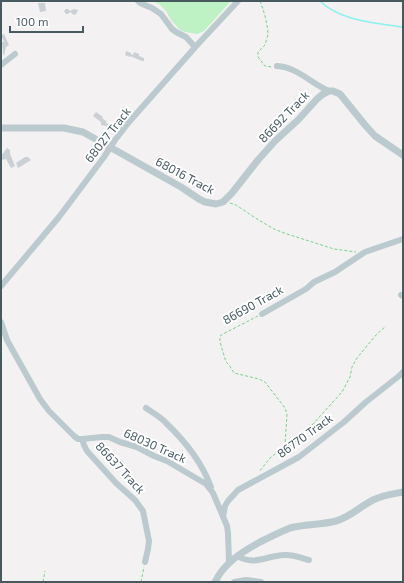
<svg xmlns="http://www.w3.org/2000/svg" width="404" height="583" font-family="'Exo 2',sans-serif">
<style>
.green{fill:#bef2c5}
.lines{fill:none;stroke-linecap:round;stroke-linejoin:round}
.stream{stroke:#89f2ee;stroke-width:1.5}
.building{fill:#cbd0d4}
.path{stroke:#74d38c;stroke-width:1;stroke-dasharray:3 2;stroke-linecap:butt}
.minor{stroke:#bbcace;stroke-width:6}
.tertiary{stroke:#bbcace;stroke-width:7}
.labels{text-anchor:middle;stroke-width:4;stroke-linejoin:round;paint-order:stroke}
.street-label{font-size:12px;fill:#475a60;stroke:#fff}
</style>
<rect width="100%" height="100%" fill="#f3f1f2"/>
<path class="green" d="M151,1H231L204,31L197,34L185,32L180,30L171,20L166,11L159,4Z"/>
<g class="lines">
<path class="stream" d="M188,1H193
M320,1C340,21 376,23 403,27"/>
</g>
<path class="building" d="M38,3H45L46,11L40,12Z
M66,9H68L70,11L74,9L78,10L76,14L74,15L70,12L68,14H66L64,11Z
M4,34L9,45L6,47L4,55H3L2,42H4L1,35Z
M126,51L131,53V54L133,55L134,52L139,54V56L144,58V61H142L130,56V57L125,55Z
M96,112L103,117L102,118L106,121L107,124L111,125V129H108L106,126L101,125V122L93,116Z
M7,148L10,150V154L15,166L11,168L6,159L1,160V156Z
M25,157H28L31,160L18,168L16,163Z"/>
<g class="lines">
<path class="path" d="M260,1C264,11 267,22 268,33C268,36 266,41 265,45L258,52V57L265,66L272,67
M230,203L236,205L257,219L274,229L284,233L334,249L356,252
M258,316L223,334L220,336V342L226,362L229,365L234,373L259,379L265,382L285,408L287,414L285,445L281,452L275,454L270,458L259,472
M282,451L294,443L303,435L342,392L350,377L352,367L357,358L376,335L386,326
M43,582L45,571
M141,582L144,567"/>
<path class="minor" d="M138,1L140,3L152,8L161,14L172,29L176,32L186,37L195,47
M1,65L15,54
M277,66C297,67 312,84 329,91
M1,286L59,217L104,157L115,140L129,122L198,44L238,1
M401,295L403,296
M262,314L306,289L314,282L335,272L365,252L403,239
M1,322L7,340L40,399L49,411L74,436L78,439H82L102,437H109L120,442L137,447L154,456L167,461L206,484L213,493L227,526L228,533L229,562
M146,408C153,413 161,417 166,423C185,441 202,463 211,487
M82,439L84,445L87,451L116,483L135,500L143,511L149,541L148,549L145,562
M223,517L225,506L228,501L238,490L299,457L344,422L366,402L399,376L403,372
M237,556C255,566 265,556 284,555C293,554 301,558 309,560
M234,582L246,580L261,582"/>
<path class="tertiary" d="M1,128H64L83,132L181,187L199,199L205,202L216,204L223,202L232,193L258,160L275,141L298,120L317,99L323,94L329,91H333L340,94L365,125L375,136L403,155
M215,582C224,563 242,552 260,542C270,537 280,532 290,528C305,524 321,525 336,521C350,517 361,506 373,500C383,495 393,494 403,492"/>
</g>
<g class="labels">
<g class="street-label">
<text transform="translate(284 117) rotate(-46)" y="4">86692 Track</text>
<text transform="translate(108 135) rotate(-52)" y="4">68027 Track</text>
<text transform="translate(185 176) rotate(28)" y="4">68016 Track</text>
<text transform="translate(253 305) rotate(-29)" y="4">86690 Track</text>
<text transform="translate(305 436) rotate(-36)" y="4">86770 Track</text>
<text transform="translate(155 446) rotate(24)" y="4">68030 Track</text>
<text transform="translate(120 468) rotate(47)" y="4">86637 Track</text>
</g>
</g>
<rect width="404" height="583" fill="none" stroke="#475a60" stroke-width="4"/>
<path d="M10 26v6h73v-6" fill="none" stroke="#475a60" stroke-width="2"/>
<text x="16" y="26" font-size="12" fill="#475a60" stroke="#ffffff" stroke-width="3" paint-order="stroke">100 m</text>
</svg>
